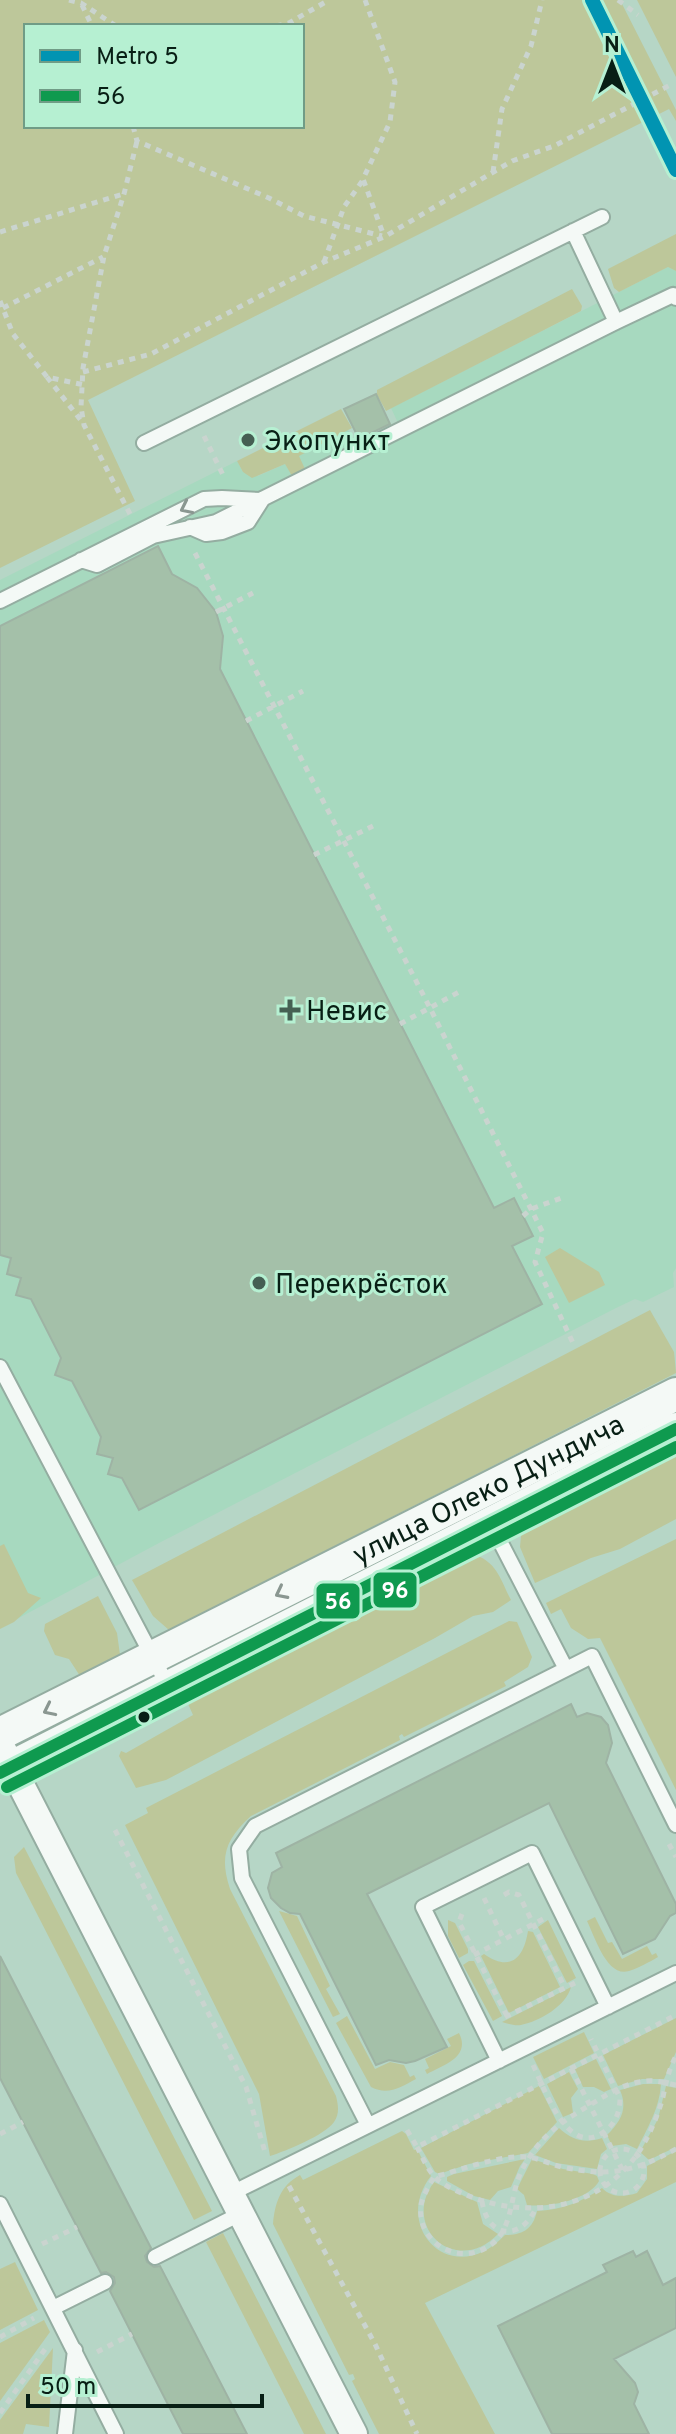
<svg xmlns="http://www.w3.org/2000/svg" width="676" height="2434" font-family="Overpass,sans-serif">
<style>
.built{fill:#a7d9bf}
.green{fill:#bdc79a;fill-rule:evenodd}
.building{fill:#a4c0a9;stroke:#9eb3a4;stroke-width:2}
.lines{fill:none;stroke-linecap:round;stroke-linejoin:round}
.service-casing{stroke:#94ada1;stroke-width:18}
.minor-casing{stroke:#94ada1;stroke-width:30}
.tertiary-casing{stroke:#94ada1;stroke-width:36}
.path{stroke:#cad4cf;stroke-width:5;stroke-dasharray:6 6;stroke-linecap:butt}
.service{stroke:#f4f9f6;stroke-width:14}
.minor{stroke:#f4f9f6;stroke-width:26}
.tertiary{stroke:#f4f9f6;stroke-width:32}
.bus-1-casing{stroke:#b6f0d2;stroke-width:18}
.bus-2-casing{stroke:#b6f0d2;stroke-width:18}
.bus-1{stroke:#0f9a4f;stroke-width:12}
.bus-2{stroke:#0f9a4f;stroke-width:12}
.metro-1-casing{stroke:#b6f0d2;stroke-width:20}
.metro-1{stroke:#0194b2;stroke-width:14}
.oneway{stroke:#8a9791}
.poi-dot{fill:#455f53;stroke:#b6f0d2;stroke-width:3}
.bus-dot{fill:#081f15;stroke:#b6f0d2;stroke-width:3}
.labels{text-anchor:middle;stroke-width:6;stroke-linejoin:round;paint-order:stroke}
.poi-label{font-size:28px;fill:#081f15;stroke:#b6f0d2;text-anchor:start}
.street-label{font-size:28px;fill:#081f15;stroke:#b6f0d2}
.line-badge{stroke:#b6f0d2;stroke-width:3}
.badge-label{font-size:22px;text-anchor:middle;font-weight:bold;fill:#fff}
</style>
<rect width="100%" height="100%" fill="#b6d6c6"/>
<path class="built" d="M668,267L676,271V1268L673,1273L674,1287L643,1302L635,1299L616,1308L159,1543L15,1620L0,1592V580L237,461L243,472L258,476L285,464L292,475L305,469L298,456L348,430L357,444L398,423L391,408Z"/>
<path class="green" d="M0,0H620L676,110V121L669,109L88,400L135,501L0,568ZM26,26H302V126H26Z
M637,0H676V77Z
M676,234V271L668,267L619,292L614,288L608,269Z
M572,289L582,306L581,311L386,411L377,395V390Z
M341,409L352,428L299,456L305,469L292,476L285,464L252,478L243,472L237,461Z
M560,1248L599,1272L605,1285L569,1303L545,1257Z
M650,1310L674,1352L676,1373L169,1630L153,1616L132,1580Z
M676,1448V1519L620,1549L591,1558L535,1583L520,1547L522,1526Z
M676,1539V1790L600,1638L588,1639L571,1628L561,1609L551,1614L546,1603Z
M4,1544L28,1593L41,1598L14,1622L0,1629V1546Z
M465,1554L467,1557L472,1554C497,1561 500,1579 511,1600L493,1612L473,1616L435,1638L166,1780L136,1788L119,1756L121,1751L126,1753L193,1715L185,1697Z
M98,1596L117,1633L120,1655L80,1676L69,1659L55,1655L44,1631L45,1624Z
M509,1621L517,1622L532,1657L528,1667L504,1682L506,1686L404,1737L402,1734L399,1736L400,1740L251,1816C226,1839 219,1856 230,1889L336,2096C338,2105 340,2113 334,2122C325,2135 286,2151 270,2156L259,2094L125,1825L148,1813L146,1808Z
M24,1847L212,2211L194,2220L16,1873L14,1857Z
M279,1911L297,1916L330,1986L326,1989L340,2014L333,2017Z
M595,1917L608,1943L612,1942L622,1959L647,1946L652,1955L656,1953L658,1957C649,1962 639,1968 629,1971C607,1978 595,1937 587,1921Z
M448,1920L455,1923L468,1949V1953L459,1958L448,1936Z
M548,1920L576,1978L567,1983L538,1927Z
M528,1931L533,1932L560,1987L509,2013L481,1956L484,1954C511,1973 524,1957 528,1931Z
M469,1961H474L502,2016L493,2021L463,1965Z
M571,1987C566,2006 540,2021 521,2025C515,2026 509,2024 502,2022Z
M347,2016L375,2069L390,2062L404,2065L410,2077L414,2075L416,2079C401,2087 388,2096 371,2087L336,2023Z
M676,2018V2052L664,2079H642L618,2086L603,2055Z
M584,2032L594,2053L544,2079L533,2057Z
M459,2033C471,2057 444,2065 427,2074L425,2070L429,2068L425,2059L451,2046L447,2039Z
M596,2059L611,2089L604,2092L594,2087H583L575,2069Z
M569,2072L578,2089L571,2098L573,2113L563,2117L547,2084Z
M643,2084H661C660,2107 647,2129 637,2149L626,2144L612,2146L607,2135C621,2121 628,2109 620,2090Z
M539,2086L557,2122L528,2153L469,2164L439,2174L435,2172L421,2148Z
M666,2086L676,2088V2147L649,2160L640,2152L658,2119Z
M559,2128C572,2140 585,2144 602,2138L607,2149L601,2154L597,2169L556,2163L535,2155Z
M402,2131L406,2134L414,2150L417,2149L431,2176C391,2227 452,2291 505,2235C523,2235 533,2229 537,2211C561,2210 582,2202 602,2188C612,2198 624,2197 637,2193L647,2179V2166L676,2151V2182L425,2303L495,2434H379L352,2381L355,2379L353,2374L349,2375L273,2224C275,2203 280,2186 300,2175L303,2180Z
M525,2159L520,2166L511,2187L498,2191L490,2200L474,2196L447,2181V2177L454,2174Z
M532,2159L563,2169L593,2174L597,2176L599,2181C589,2200 547,2208 527,2205L524,2195L517,2189Z
M434,2182L477,2202L483,2224L498,2234C457,2277 400,2228 434,2182Z
M223,2233L326,2434H304L206,2242Z
M15,2262L38,2310L0,2330V2269Z
M44,2320L50,2332L0,2401V2343Z
M53,2348L49,2427L26,2424L23,2434H0V2420Z"/>
<path class="building" d="M376,394L390,424L359,439L344,409Z
M158,546L172,574L197,588L216,612L223,636L220,669L494,1208L514,1198L533,1236L512,1246L542,1304L139,1510L122,1478L108,1474L113,1458L97,1454L101,1437L72,1381L55,1375L61,1358L31,1299L16,1295L21,1278L7,1274L11,1258L0,1255V626Z
M571,1704L577,1717L587,1713L601,1717L608,1725L612,1743L606,1763L676,1904V1913L670,1916L655,1939L623,1954L549,1803L367,1894L447,2047L415,2061L406,2063L389,2060L376,2065L300,1914L290,1913L281,1908L271,1898L268,1888L272,1873L282,1867L276,1853Z
M0,1956L151,2248L145,2256L147,2262L154,2267L160,2266L247,2434H183L110,2291L115,2283L114,2277L106,2272L101,2273L0,2078Z
M633,2251L636,2257L647,2251L663,2285L676,2278V2328L614,2359L635,2383L638,2392L634,2404L649,2434H552L498,2326L607,2272L603,2265Z"/>
<g class="lines">
<defs>
<path id="service" d="M573,231L616,322
M144,443L602,217
M190,527L206,534L222,532L248,522L262,500
M81,560L97,565L153,536L216,522L616,322L673,295L676,298
M0,601L204,499L222,498L261,500
M0,1367L168,1686
M489,1520L566,1669
M499,2061L423,1907L532,1853L608,2007
M368,2125L242,1878L239,1849L255,1826L592,1656L676,1825
M232,2193L676,1973
M0,2204L116,2434
M155,2257L242,2213
M53,2308L105,2282
M65,2434L75,2350"/>
<path id="minor" d="M0,1744L354,2434"/>
<g id="tertiary">
<path id="s1" d="M0,1734L676,1394"/>
<path d="M0,1773L676,1429"/>
</g>
</defs>
<use href="#service" class="service-casing"/>
<use href="#minor" class="minor-casing"/>
<use href="#tertiary" class="tertiary-casing"/>
<path class="path" d="M69,0L81,3L116,26
M365,0L395,82L390,122L363,179L384,236
M618,0L638,15
M82,5L92,26
M276,26L289,23L329,0
M133,126L137,141L269,198L304,216L382,236
M493,172L502,109L531,46L542,0
M0,232L123,194
M324,262L344,207L363,180
M0,301L13,334L47,377L84,385
M3,308L103,257
M83,372L151,354L324,262L384,237L512,161L554,146L672,84
M47,377L83,423
M204,436L224,477
M130,514L84,425L81,407L83,368L104,256L124,194L137,141
M195,553L430,1008L543,1233L535,1262L573,1343
M216,612L253,593
M246,721L303,691
M314,855L373,826
M400,1024L459,992
M523,1216L531,1209L564,1197
M115,1830L246,2087L265,2152
M669,1844L676,1857
M504,1895L509,1892L519,1895L565,1988
M484,1898L504,1940
M462,1914L459,1922L507,2016
M474,1955L543,1919
M505,2017L575,1983
M533,2065C545,2089 568,2160 605,2131C616,2123 620,2111 620,2098L591,2039
M571,2068L623,2171
M676,2085C666,2083 656,2080 646,2081C624,2083 608,2094 590,2105C559,2123 538,2138 521,2172C510,2195 513,2228 492,2244C461,2268 416,2244 421,2205C423,2195 429,2186 434,2177C461,2170 498,2155 526,2157C538,2158 550,2164 562,2167C609,2177 634,2172 676,2149
M407,2130L417,2147L676,2015
M0,2134L23,2122
M417,2147C422,2156 428,2171 436,2178C445,2187 461,2193 474,2198C534,2219 600,2208 638,2153C649,2137 658,2115 663,2097C666,2082 669,2069 676,2056
M600 2171a22 22 0 1 1 44 0a22 22 0 1 1-44 0Z
M289,2186L375,2344L417,2434
M482,2201C487,2237 519,2242 535,2210
M42,2244L77,2227
M0,2337L34,2318
M97,2352L132,2334
M0,2413L48,2345"/>
<use href="#service" class="service"/>
<use href="#minor" class="minor"/>
<use href="#tertiary" class="tertiary"/>
<defs>
<path id="bus-1" d="M0,1773L676,1429"/>
<path id="bus-2" d="M7,1787L676,1447"/>
</defs>
<use href="#bus-1" class="bus-1-casing"/>
<use href="#bus-2" class="bus-2-casing"/>
<use href="#bus-1" class="bus-1"/>
<use href="#bus-2" class="bus-2"/>
<defs>
<path id="metro-1" d="M592,0L676,170"/>
</defs>
<use href="#metro-1" class="metro-1-casing"/>
<use href="#metro-1" class="metro-1"/>
</g>
<defs><path id="oneway-chevron" d="M-2-3.5L2.5 0L-2 3.5" fill="none" stroke-width="1.6" stroke-linecap="round" stroke-linejoin="round" transform="scale(2)"/></defs>
<g class="oneway">
<use href="#oneway-chevron" transform="translate(186 508) rotate(154)"/>
<use href="#oneway-chevron" transform="translate(281 1593) rotate(153)"/>
<use href="#oneway-chevron" transform="translate(49 1710) rotate(154)"/>
</g>
<g class="poi-dot">
<circle cx="248" cy="440" r="8"/>
<path d="M286 998h8v8h8v8h-8v8h-8v-8h-8v-8h8z"/>
<circle cx="259" cy="1283" r="8"/>
</g>
<circle class="bus-dot" cx="144" cy="1717" r="7"/>
<g class="labels">
<g class="poi-label">
<text x="264" y="450">Экопункт</text>
<text x="306" y="1020">Невис</text>
<text x="275" y="1293">Перекрёсток</text>
</g>
<g class="street-label">
<text dy="10" stroke="none"><textPath href="#s1" startOffset="546">улица Олеко Дундича</textPath></text>
</g>
</g>
<g class="line-badge">
<rect x="372" y="1571" width="46" height="38" rx="8" fill="#0f9a4f"/>
<rect x="315" y="1582" width="46" height="38" rx="8" fill="#0f9a4f"/>
</g>
<g class="badge-label">
<text x="395" y="1598">96</text>
<text x="338" y="1609">56</text>
</g>
<rect x="24" y="24" width="280" height="104" fill="#b6f0d2" stroke="#709c86" stroke-width="2"/>
<rect x="40" y="50" width="40" height="12" fill="#0194b2" stroke="#709c86" stroke-width="2"/>
<text x="96" y="64" font-size="24" fill="#081f15">Metro 5</text>
<rect x="40" y="90" width="40" height="12" fill="#0f9a4f" stroke="#709c86" stroke-width="2"/>
<text x="96" y="104" font-size="24" fill="#081f15">56</text>
<g transform="translate(612 64)" stroke="#b6f0d2" stroke-width="6" paint-order="stroke">
<path d="M0-6L14 30L0 20L-14 30Z" fill="#081f15"/>
<text y="-12" font-size="22" font-weight="bold" text-anchor="middle" fill="#081f15">N</text>
</g>
<path d="M28 2394v12h234v-12" fill="none" stroke="#081f15" stroke-width="4"/>
<text x="40" y="2394" font-size="24" fill="#081f15" stroke="#b6f0d2" stroke-width="6" paint-order="stroke">50 m</text>
</svg>
